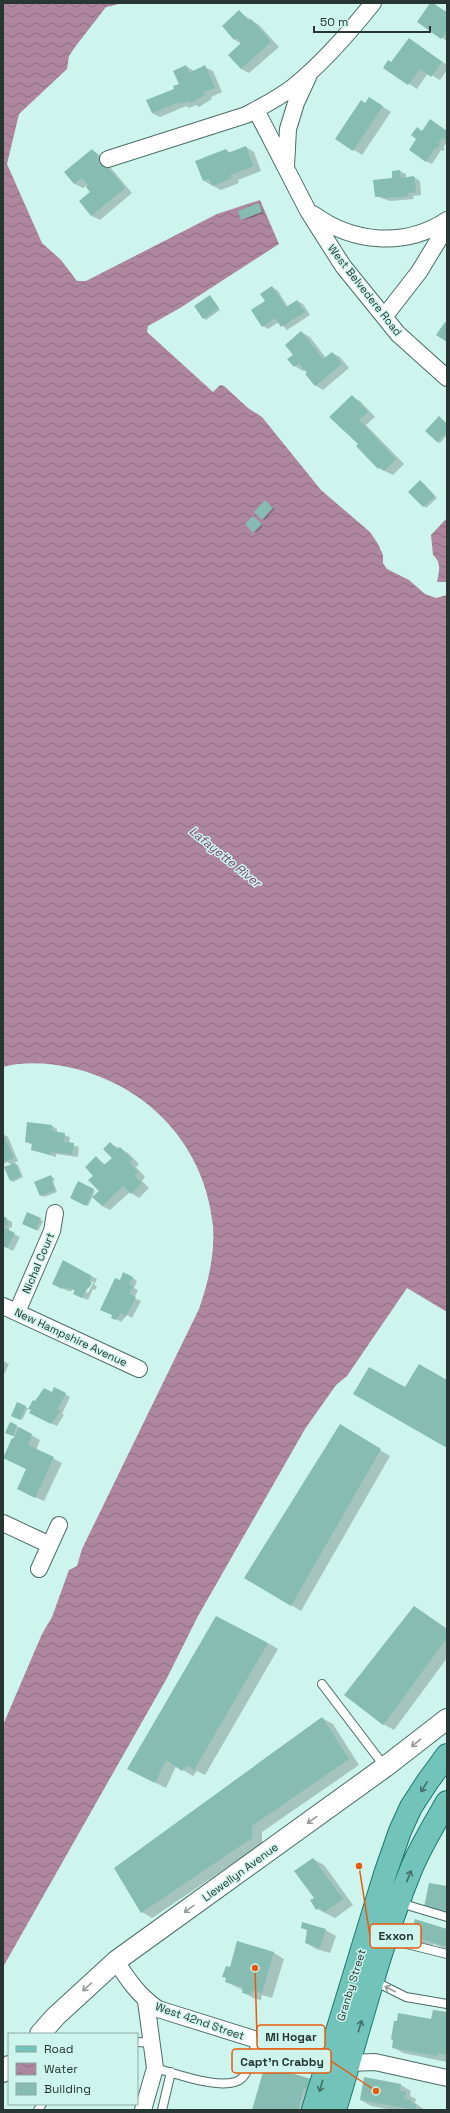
<svg xmlns="http://www.w3.org/2000/svg" width="450" height="2113" font-family="'Space Grotesk',sans-serif">
<style>
.water{fill:url(#water-waves)}
.shadow{fill:#0003;fill-rule:evenodd}
.building{fill:#86bcb2}
.lines{fill:none;stroke-linecap:round;stroke-linejoin:round}
.service-casing{stroke:#4a6d67;stroke-width:10}
.minor-casing{stroke:#4a6d67;stroke-width:18}
.tertiary-casing{stroke:#4a6d67;stroke-width:22}
.primary-casing{stroke:#1b796e;stroke-width:24}
.service{stroke:#fff;stroke-width:8}
.minor{stroke:#fff;stroke-width:16}
.tertiary{stroke:#fff;stroke-width:20}
.primary{stroke:#72c4bb;stroke-width:22}
.oneway{stroke:#939a99}
.oneway2{stroke:#456f69}
.labels{text-anchor:middle;stroke-width:3;stroke-linejoin:round;paint-order:stroke}
.street-label{font-size:11px;fill:#273633;stroke:#cef5ed}
.water-label{font-size:12px;font-style:italic;fill:#784264;stroke:#cef5ed}
.leader{fill:none;stroke:#e8590c;stroke-width:1.5}
.callout-dot{fill:#e8590c;stroke:#cef5ed;stroke-width:1.5}
.callout{fill:#cef5ed;stroke:#e8590c;stroke-width:1.5}
.callout-label{font-size:12px;text-anchor:middle;font-weight:bold;fill:#273633}
</style>
<defs>
<pattern id="water-waves" width="16" height="10" patternUnits="userSpaceOnUse"><rect width="16" height="10" fill="#ae869d"/><path d="M0 5q4-4 8 0t8 0" fill="none" stroke="#8e6e81"/></pattern>
</defs>
<rect width="100%" height="100%" fill="#cef5ed"/>
<path class="water" d="M3,3H123L106,7L75,47L69,56L67,69L19,114L7,164L42,243L61,260L77,281H86L217,214L260,200L279,244L180,308L148,326L147,332L213,392L220,385L224,386L248,408L262,417L321,490L370,532L378,544L383,555V563L387,569L409,580L425,594L436,598L447,595V1312L407,1288L347,1376L336,1385L305,1429L198,1616L167,1678L3,1967V1725L42,1634L52,1617L69,1570L77,1566L82,1549L199,1309C208,1283 215,1255 213,1226C205,1146 149,1086 72,1068C50,1063 25,1061 3,1067Z
M447,518V579L446,582H437C439,571 442,563 433,555L431,535Z"/>
<path class="shadow" d="M431,3L447,12V41L418,22Z
M239,12L259,25L279,47L249,73L241,69L242,44L235,40L223,26Z
M417,44L447,65V70L440,80L428,73L417,89L385,67Z
M186,66L194,71L205,67L213,71L222,92L211,97L212,99L199,107L196,105L189,108L186,106L160,117L152,113L180,85Z
M377,103L391,112L362,155L337,139L365,104Z
M422,132H447V142L443,148L445,149L443,151L441,150L432,164L426,161L418,139Z
M246,147L254,152L261,171L238,180L239,183L221,190L204,181L226,150L231,153Z
M92,150L100,155L132,193L100,220L92,216L80,201L91,192L86,186L83,188L75,184L66,172Z
M400,171L406,174V178L414,177L420,181L421,195L413,196L414,199L390,201L376,196L393,179V172Z
M259,204L264,213L245,220L242,219Z
M272,287L278,291L288,307L297,301L303,304L310,315L287,330L279,322L268,329L263,326L266,302Z
M210,297L220,310L206,320L204,318Z
M301,332L310,337L326,358L332,353L340,357L349,368L323,390L315,385L306,369L303,371L295,366L294,355Z
M352,397L360,401L375,417L366,425L404,464L393,475L378,468L360,444Z
M447,424V435L440,443L437,442Z
M423,483L437,498L426,508L410,492Z
M265,501L275,509L265,520L262,519Z
M255,518L263,526L256,533L254,532Z
M52,1126L57,1129V1133L70,1137L69,1144L79,1147L78,1157L56,1154V1157L32,1150L33,1145L26,1142Z
M3,1134L8,1137L18,1161L14,1163L18,1165L23,1177L13,1182L11,1180L12,1165L7,1162L3,1164Z
M111,1144L128,1153L139,1164L136,1167L145,1177L142,1181L149,1188L139,1198L130,1192L110,1210L102,1206L100,1191L94,1176L96,1158L106,1165L113,1158Z
M51,1176L55,1180L53,1181L57,1192L44,1197L41,1195Z
M78,1182L95,1191L88,1206L71,1198Z
M28,1214L43,1221L38,1231L26,1225Z
M3,1217L12,1222V1228L10,1227L8,1231L20,1237L13,1251L3,1246Z
M63,1262L97,1279L94,1285L97,1286L95,1290L93,1289L88,1300L80,1297L73,1289L72,1291H68L58,1286ZM91,1282H94L88,1293L86,1292Z
M132,1277L137,1281L134,1288L138,1290L134,1298L141,1301L132,1318L127,1315L121,1322L112,1317L120,1281Z
M3,1361L9,1364L4,1374L3,1373Z
M52,1394H65L70,1397L62,1414L64,1415L57,1426L36,1416L32,1410L35,1402Z
M25,1407L28,1408L22,1420L15,1417Z
M11,1423L40,1440L36,1450L62,1463L44,1501L26,1493L27,1469L4,1458L15,1437L9,1434Z
M350,1432L390,1456L301,1611L246,1578Z
M415,1607L447,1629V1658L394,1730L383,1724Z
M268,1643L278,1649L205,1775L197,1771L193,1776L176,1766L166,1788L138,1774Z
M322,1718L333,1724L359,1765L262,1832V1844L152,1918L142,1912Z
M313,1859L324,1865L353,1905L335,1918L317,1909Z
M447,1887V1915L426,1906Z
M325,1930L336,1936L330,1953L316,1949L306,1943Z
M447,1930V1949L433,1944L432,1947L421,1944L410,1938Z
M238,1943L274,1953L284,1959L272,1998L262,1995L261,2000L253,1998L243,1992V1990L226,1982Z
M447,2013V2062L403,2053L393,2047L432,2021Z
M365,2078L401,2085L411,2091L410,2096L416,2099L415,2103L425,2110H393L371,2106L361,2100Z
M311,2080L310,2110H253Z"/>
<path class="building" d="M430,3H433L446,12L447,10V31L441,39L417,22Z
M239,10L249,21L251,19L271,42L241,69L228,55L241,43L237,38L234,40L222,26Z
M409,38L442,62L431,77L420,69L408,85L383,68L388,60L391,62Z
M186,65L189,73L205,65L215,88L203,92L205,95L190,103L189,101L180,104L179,102L152,113L146,100L174,89L173,86L179,84L173,71Z
M369,97L383,106L353,151L335,139L361,100L365,103Z
M430,119L447,131V138L446,140L442,138L438,144L440,145L437,149L435,148L426,162L409,150L416,139L411,135L417,127L422,131Z
M246,146L253,166L230,175L232,178L212,186L209,179L203,181L195,161L226,149L228,153Z
M92,149L125,188L91,216L79,201L90,192L86,187L88,185L82,178L74,184L64,172Z
M400,170L401,178L414,176L416,192L408,193L409,196L383,198V196L375,197L373,180L392,178V171Z
M259,203L262,212L241,220L238,211Z
M272,286L286,307L297,300L305,312L281,327L275,318L262,327L251,310L265,301L260,294Z
M210,295L219,308L203,319L194,306Z
M445,322L447,323V342L436,335Z
M301,331L323,359L332,352L342,364L315,386L305,374L307,373L299,363L294,367L287,359L293,355L285,345Z
M352,395L368,412L359,420L396,459L384,471L380,467L378,469L356,446L358,444L329,417Z
M439,416L447,424V432L437,442L425,431Z
M420,480L435,496L423,507L408,492Z
M265,500L273,508L262,520L254,512Z
M253,516L262,524L253,533L245,524Z
M27,1122L52,1125V1131L65,1133L64,1142L74,1143L72,1154L51,1152V1155L31,1150L32,1143L25,1142Z
M3,1134L14,1158L4,1162L3,1158Z
M110,1142L117,1149L120,1147L132,1159L129,1162L138,1172L134,1176L142,1183L131,1194L123,1186L102,1206L92,1197L99,1191L88,1180L93,1176L85,1167L96,1156L104,1165L112,1158L103,1149Z
M15,1163L21,1176L10,1181L4,1167Z
M51,1175L53,1179L51,1180L55,1190L40,1196L34,1182Z
M78,1181L94,1189L86,1206L70,1198Z
M27,1212L41,1218L36,1230L22,1224Z
M3,1216L7,1218L6,1221L8,1222L7,1226L4,1224L3,1226Z
M3,1227L15,1233L7,1248L3,1246Z
M63,1260L92,1276L89,1281L92,1283L89,1288L87,1287L82,1298L73,1294L75,1290L67,1287L66,1289L63,1287L62,1289L52,1284Z
M123,1272L133,1277L129,1284L133,1286L129,1294L136,1297L126,1316L121,1313L115,1320L111,1318L112,1315L100,1310L115,1278L120,1280Z
M419,1364L447,1380V1448L353,1394L369,1367L405,1387Z
M54,1387L66,1393L57,1410L60,1411L51,1424L29,1413L31,1410L28,1409L33,1400L35,1401L44,1388L52,1392Z
M17,1402L26,1406L20,1420L11,1416Z
M10,1422L17,1425L13,1436L5,1433Z
M340,1424L381,1449L291,1606L244,1578Z
M19,1427L32,1434L28,1445L54,1457L35,1498L17,1489L26,1469L3,1458L12,1438H14Z
M414,1606L447,1629V1638L383,1725L344,1695Z
M216,1616L268,1643L194,1770L187,1765L182,1771L166,1760L155,1783L127,1769Z
M322,1717L349,1759L252,1826V1838L141,1913L114,1868Z
M313,1858L343,1899L324,1912L320,1907L316,1910L310,1900L314,1898L294,1871Z
M429,1883L447,1886V1911L424,1907Z
M415,1919L447,1929V1947L422,1939L421,1942L409,1938Z
M302,1922L326,1929L320,1948L305,1943L307,1930L301,1928Z
M237,1941L274,1952L262,1993L252,1990L251,1995L242,1993L243,1987L225,1982L226,1978L222,1977L226,1966L230,1967Z
M433,2010L447,2012V2055L438,2053L437,2056L392,2048L393,2040L391,2039L394,2021H397L398,2013L431,2019Z
M265,2065L311,2079L308,2090L304,2088L298,2110H252Z
M364,2077L401,2084L400,2091L406,2092L404,2099L411,2100V2103L416,2104L415,2110L360,2100Z"/>
<g class="lines">
<defs>
<path id="service" d="M322,1684L385,1767
M400,1903L447,1917
M387,1939L447,1954
M374,1981L406,1997L447,2004
M137,2042L153,2043
M155,2068C174,2073 227,2093 242,2078C251,2068 253,2053 256,2040
M38,2110L42,2104
M162,2110L171,2072"/>
<path id="minor" d="M256,110L308,211L343,266L398,334L447,378
M108,159L246,115C261,107 279,98 293,87C323,63 349,33 373,3
M286,166L288,129L296,103L308,77
M313,214C353,243 405,248 447,220
M384,317L419,272L447,226
M3,1306L139,1369
M17,1312L52,1231L55,1213
M3,1523L50,1545
M39,1569L59,1525
M116,1961C128,1980 139,1996 158,2009L318,2059L349,2063L375,2062L447,2078
M143,2110L155,2068L146,2001"/>
<path id="tertiary" d="M40,2034L56,2016L116,1961L385,1767L447,1719
M3,2072L9,2066"/>
<path id="primary" d="M313,2110L385,1874L400,1831L411,1807L428,1781L447,1755
M335,2110C359,2031 379,1949 410,1872C420,1847 434,1825 447,1802"/>
</defs>
<use href="#service" class="service-casing"/>
<use href="#minor" class="minor-casing"/>
<use href="#tertiary" class="tertiary-casing"/>
<use href="#primary" class="primary-casing"/>
<use href="#service" class="service"/>
<use href="#minor" class="minor"/>
<use href="#tertiary" class="tertiary"/>
<use href="#primary" class="primary"/>
</g>
<defs><path id="oneway-shaft" d="M-6 0H5M1.5-3L5.5 0L1.5 3" fill="none" stroke-width="1.6" stroke-linecap="round" stroke-linejoin="round"/></defs>
<g class="oneway">
<use href="#oneway-shaft" transform="translate(416 1743) rotate(141)"/>
<use href="#oneway-shaft" transform="translate(312 1820) rotate(144)"/>
<use href="#oneway-shaft" transform="translate(189 1909) rotate(144)"/>
<use href="#oneway-shaft" transform="translate(87 1987) rotate(138)"/>
<use href="#oneway-shaft" transform="translate(390 1989) rotate(-153)"/>
</g>
<g class="oneway2">
<use href="#oneway-shaft" transform="translate(424 1787) rotate(122)"/>
<use href="#oneway-shaft" transform="translate(409 1876) rotate(-69)"/>
<use href="#oneway-shaft" transform="translate(360 2026) rotate(-74)"/>
<use href="#oneway-shaft" transform="translate(321 2086) rotate(106)"/>
</g>
<g class="labels">
<g class="street-label">
<text transform="translate(365 290) rotate(52)" y="4">West Belvedere Road</text>
<text transform="translate(38 1263) rotate(-67)" y="4">Nichal Court</text>
<text transform="translate(71 1337) rotate(25)" y="4">New Hampshire Avenue</text>
<text transform="translate(240 1872) rotate(-36)" y="4">Llewellyn Avenue</text>
<text transform="translate(351 1985) rotate(-73)" y="4">Granby Street</text>
<text transform="translate(200 2021) rotate(19)" y="4">West 42nd Street</text>
</g>
<g class="water-label">
<text transform="translate(225 857) rotate(39)" y="4">Lafayette River</text>
</g>
</g>
<path class="leader" d="M359 1866L370 1936M255 1968L257 2037M376 2091L331 2061"/>
<g class="callout-dot">
<circle cx="359" cy="1866" r="4"/>
<circle cx="255" cy="1968" r="4"/>
<circle cx="376" cy="2091" r="4"/>
</g>
<g class="callout">
<rect x="370" y="1924" width="51" height="24" rx="4"/>
<rect x="257" y="2025" width="68" height="24" rx="4"/>
<rect x="232" y="2049" width="99" height="24" rx="4"/>
</g>
<g class="callout-label">
<text x="396" y="1940">Exxon</text>
<text x="291" y="2041">Mi Hogar</text>
<text x="282" y="2066">Capt'n Crabby</text>
</g>
<rect width="450" height="2113" fill="none" stroke="#273633" stroke-width="8"/>
<rect x="8" y="2033" width="130" height="72" fill="#cef5ed" stroke="#8ba9a3"/>
<rect x="16" y="2046" width="20" height="6" fill="#72c4bb" stroke="#8ba9a3"/>
<text x="44" y="2053" font-size="12" fill="#273633">Road</text>
<rect x="16" y="2063" width="20" height="12" fill="url(#water-waves)" stroke="#8ba9a3"/>
<text x="44" y="2073" font-size="12" fill="#273633">Water</text>
<rect x="16" y="2083" width="20" height="12" fill="#86bcb2" stroke="#8ba9a3"/>
<text x="44" y="2093" font-size="12" fill="#273633">Building</text>
<path d="M314 26v6h116v-6" fill="none" stroke="#273633" stroke-width="2"/>
<text x="320" y="26" font-size="12" fill="#273633" stroke="#cef5ed" stroke-width="3" paint-order="stroke">50 m</text>
</svg>
